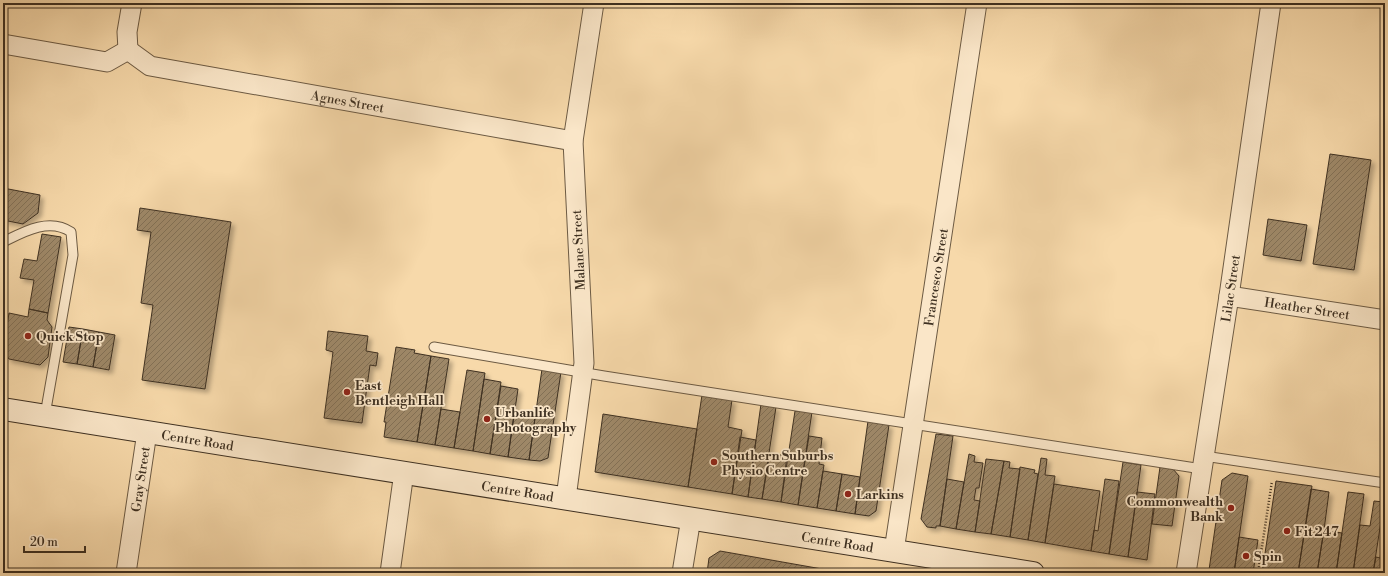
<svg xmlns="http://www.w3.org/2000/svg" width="1388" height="576" font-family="'Libre Bodoni',serif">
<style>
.building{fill:url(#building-hatch);stroke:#3e3021;filter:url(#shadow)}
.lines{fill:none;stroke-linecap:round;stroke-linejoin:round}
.service-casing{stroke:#6c5a43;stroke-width:11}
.minor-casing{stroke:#6c5a43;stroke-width:21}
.secondary-casing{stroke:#3e3021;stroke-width:24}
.path{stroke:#3e3021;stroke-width:2.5;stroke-dasharray:1 2;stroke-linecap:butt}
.service{stroke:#fae6c8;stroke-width:9}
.minor{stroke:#fae6c8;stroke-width:19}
.secondary{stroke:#fae6c8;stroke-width:22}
.poi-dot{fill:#8f2418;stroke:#fae6c8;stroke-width:1.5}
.labels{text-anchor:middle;stroke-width:3.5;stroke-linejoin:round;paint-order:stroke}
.street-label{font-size:13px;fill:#3e3021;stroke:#fae6c8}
.poi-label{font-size:13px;font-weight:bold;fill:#3e3021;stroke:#fae6c8;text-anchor:start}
</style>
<defs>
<pattern id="building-hatch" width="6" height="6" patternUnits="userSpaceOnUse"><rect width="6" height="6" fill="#9e8868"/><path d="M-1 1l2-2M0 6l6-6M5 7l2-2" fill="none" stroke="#827055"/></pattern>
<filter id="shadow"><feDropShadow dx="3.5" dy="3.5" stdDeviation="2" flood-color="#0004"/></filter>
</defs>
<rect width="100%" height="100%" fill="#f7d9aa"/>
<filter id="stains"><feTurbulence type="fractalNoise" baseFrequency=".005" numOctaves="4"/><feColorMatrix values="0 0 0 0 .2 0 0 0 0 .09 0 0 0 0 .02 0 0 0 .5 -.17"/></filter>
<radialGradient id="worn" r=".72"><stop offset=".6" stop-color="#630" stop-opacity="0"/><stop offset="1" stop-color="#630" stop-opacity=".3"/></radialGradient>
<path class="building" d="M1330,154L1371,160L1354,270L1313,264Z
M3,188L40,195L38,213L23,224L3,220Z
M140,208L231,222L205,389L142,380L153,305L141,303L151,232L137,230Z
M1268,219L1307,225L1301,261L1263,255Z
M42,234L61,237L48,313L29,309L34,280L20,278L24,259L37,261Z
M29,309L48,313L47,320L52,327L48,357L40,365L9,359L3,351L9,313L28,317Z
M3,318L7,319L3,346Z
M69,327L83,329L77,364L63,362Z
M83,329L99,332L93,367L77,364Z
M328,331L368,336L366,351L378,353L376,366L370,365L362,423L324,418L333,352L326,350Z
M99,332L115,335L109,370L93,367Z
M396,347L415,350L414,353L431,356L417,442L384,437L386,422H384Z
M431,356L449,359L435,445L417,442Z
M542,369L561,372L548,458L540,461L529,460Z
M467,370L485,373L473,451L454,448Z
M484,379L501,382L490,454L473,451Z
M501,386L518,389L508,457L490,454Z
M702,395L732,400L728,427L742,430L732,494L688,487Z
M761,404L776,407L762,499L748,497Z
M441,409L460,412L454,448L435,445Z
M795,411L812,412L798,505L781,502Z
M514,414L535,418L529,460L508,457Z
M603,414L697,429L688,487L595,472Z
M868,421L889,425L876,511L869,516L855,514Z
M936,434L953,436L940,526H936V528L927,527L921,519Z
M809,436L822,438L819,464L824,465L817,508L798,505Z
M740,437L756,440L748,497L732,494Z
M770,453L787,456L781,502L762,499Z
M969,454L975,456L974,462L983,463L979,488H976L974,500L980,501L975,532L956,529Z
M1041,458L1047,459L1045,475L1055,476L1045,543L1028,540Z
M986,459L1004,461L991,534L975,532Z
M1004,461L1010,462L1009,468L1020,469L1010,537L991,534Z
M1123,462L1141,465L1128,557L1109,554Z
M1020,467L1035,470L1034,473L1038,474L1028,540L1010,537Z
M1160,467L1173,469L1179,476L1172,526L1152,524Z
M823,471L842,474L836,511L817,508Z
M1232,473L1248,476L1234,573H1229L1209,570L1222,480Z
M842,474L860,477L855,514L836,511Z
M947,479L964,482L956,529L940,526Z
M1105,479L1119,481L1109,554L1091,551L1094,530L1098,531Z
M1276,481L1312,486L1298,573H1262Z
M1054,484L1100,491L1091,551L1045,543Z
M1311,489L1329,492L1324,530L1317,573H1298Z
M1137,492L1155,494L1147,560L1128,557Z
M1348,492L1364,494L1353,573H1336Z
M1374,501L1384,502L1373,573H1353L1360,525L1370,526Z
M1385,520V573H1373L1376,557L1380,558Z
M1324,530L1342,533L1336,573H1317Z
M1239,537L1258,540L1253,573H1234Z
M720,551L839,572V573H707L709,558Z"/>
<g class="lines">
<defs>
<path id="service" d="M3,242C23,232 49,217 71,232L73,255L45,415
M434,347L604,376L1202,469
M1204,456L1385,483"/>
<g id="minor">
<path d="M3,44L107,62L128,50"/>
<path id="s1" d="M128,50L150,66L573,141"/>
<path d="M128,50L127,32L132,3"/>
<path id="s2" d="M1229,296L1385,320"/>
<path d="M566,498L584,363L573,141L594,3"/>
<path id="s3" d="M894,551L977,3"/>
<path id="s4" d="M126,573L147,432"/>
<path d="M390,573L404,472"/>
<path d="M682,573L691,518"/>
<path id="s5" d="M1186,573L1229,296L1271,3"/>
</g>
<g id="secondary">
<path id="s6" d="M3,409L1033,573"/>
</g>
</defs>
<use href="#service" class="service-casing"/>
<use href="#minor" class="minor-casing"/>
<use href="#secondary" class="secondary-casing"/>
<path class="path" d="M1258,573L1272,481"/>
<use href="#service" class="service"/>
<use href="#minor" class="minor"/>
<use href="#secondary" class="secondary"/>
</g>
<g class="poi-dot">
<circle cx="28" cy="336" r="4"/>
<circle cx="347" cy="392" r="4"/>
<circle cx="487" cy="419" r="4"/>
<circle cx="714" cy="462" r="4"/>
<circle cx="848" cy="494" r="4"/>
<circle cx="1231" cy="508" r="4"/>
<circle cx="1287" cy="531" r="4"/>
<circle cx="1246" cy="556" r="4"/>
</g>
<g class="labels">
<g class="street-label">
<text dy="5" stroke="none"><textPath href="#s1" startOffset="228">Agnes Street</textPath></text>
<text transform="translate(578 250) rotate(-93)" y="5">Malane Street</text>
<text dy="5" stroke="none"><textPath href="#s3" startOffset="277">Francesco Street</textPath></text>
<text dy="5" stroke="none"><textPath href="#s5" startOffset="288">Lilac Street</textPath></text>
<text dy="5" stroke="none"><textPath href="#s2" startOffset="79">Heather Street</textPath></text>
<text dy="5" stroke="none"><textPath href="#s6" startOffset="197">Centre Road</textPath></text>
<text dy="5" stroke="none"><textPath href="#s4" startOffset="95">Gray Street</textPath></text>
<text dy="5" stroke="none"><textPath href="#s6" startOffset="521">Centre Road</textPath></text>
<text dy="5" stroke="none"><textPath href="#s6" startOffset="845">Centre Road</textPath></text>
</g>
<g class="poi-label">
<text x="36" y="341">Quick Stop</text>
<text x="355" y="390">East<tspan x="355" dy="15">Bentleigh Hall</tspan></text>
<text x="495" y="417">Urbanlife<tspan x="495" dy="15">Photography</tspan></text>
<text x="722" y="460">Southern Suburbs<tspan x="722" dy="15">Physio Centre</tspan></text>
<text x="856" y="499">Larkins</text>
<text x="1223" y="506" text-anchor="end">Commonwealth<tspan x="1223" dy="15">Bank</tspan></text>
<text x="1295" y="536">Fit 247</text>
<text x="1254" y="561">Spin</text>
</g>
</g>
<rect width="1388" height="576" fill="none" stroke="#f7d9aa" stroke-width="16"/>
<rect x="4" y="4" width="1380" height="568" fill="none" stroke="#3e3021" stroke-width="2"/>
<rect x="8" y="8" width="1372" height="560" fill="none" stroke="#3e3021"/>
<path d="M24 546v6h61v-6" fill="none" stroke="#3e3021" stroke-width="2"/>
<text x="30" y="546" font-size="12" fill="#3e3021" stroke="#fae6c8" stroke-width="3" paint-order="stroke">20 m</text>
<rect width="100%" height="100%" filter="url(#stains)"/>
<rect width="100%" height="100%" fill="url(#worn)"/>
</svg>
